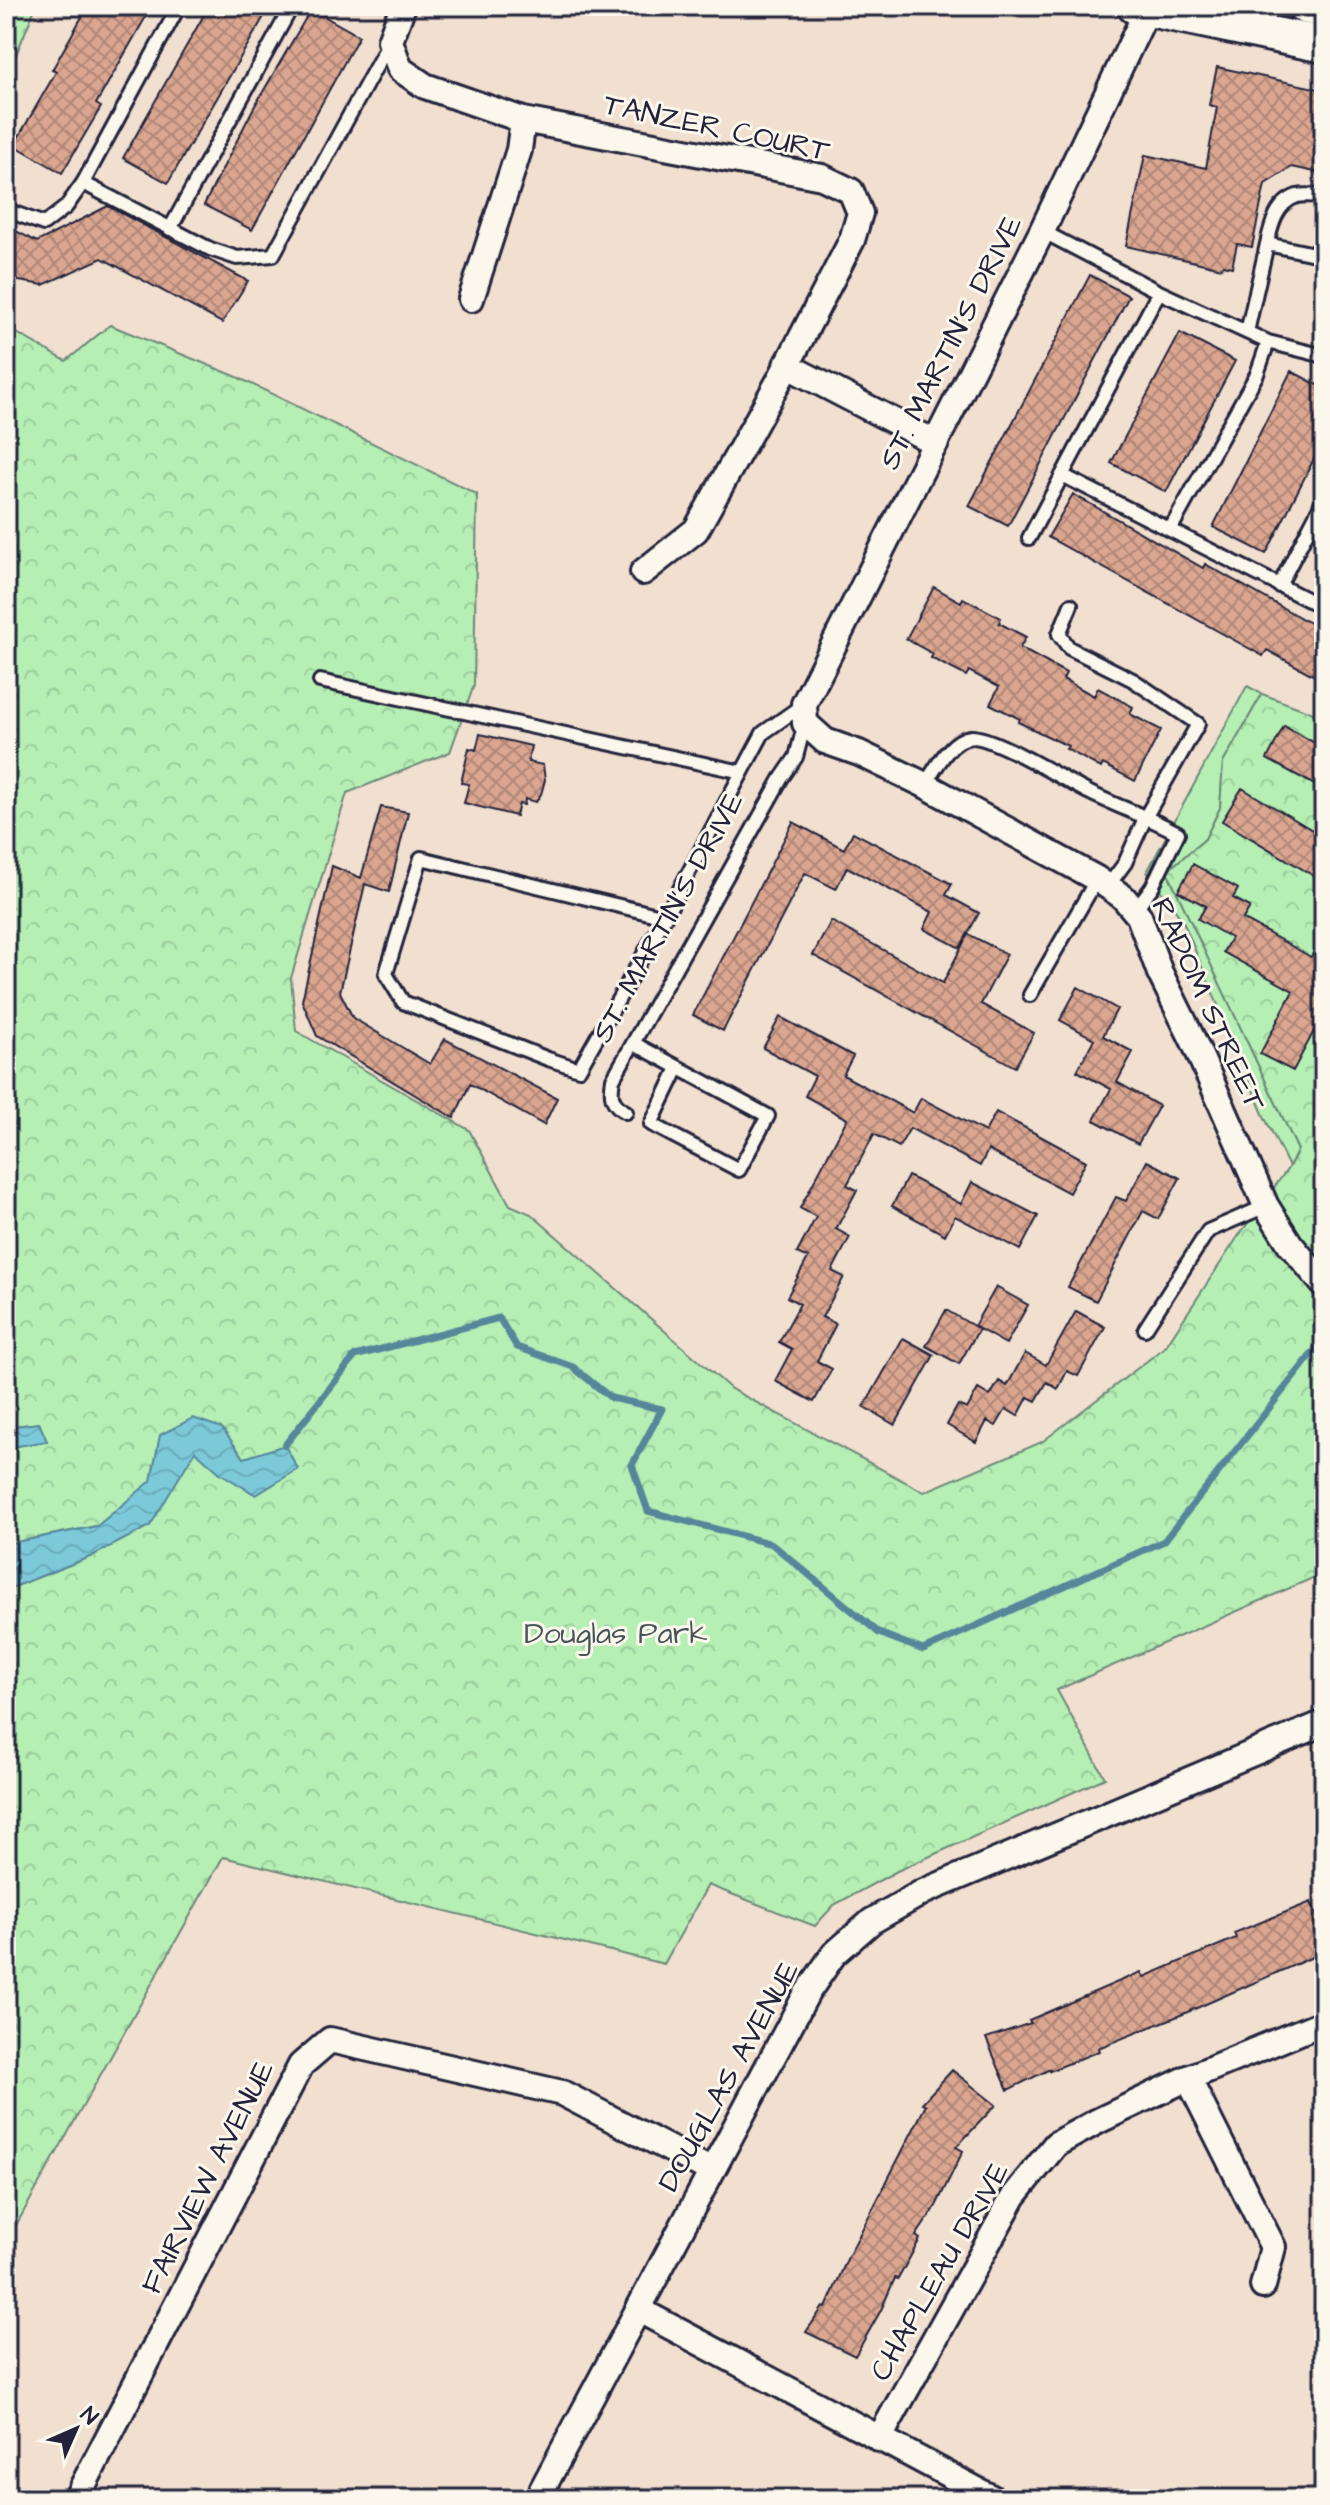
<svg xmlns="http://www.w3.org/2000/svg" width="1330" height="2505" font-family="'Architects Daughter',sans-serif">
<style>
.grass{fill:#b5efb4;stroke:#6c8878;stroke-width:2}
.park{fill:url(#park-crowns);stroke:#6c8878;stroke-width:2}
.water{fill:url(#water-waves);stroke:#57869a;stroke-width:2}
.lines{fill:none;stroke-linecap:round;stroke-linejoin:round}
.stream{stroke:#57869a;stroke-width:7}
.building{fill:url(#building-cross-hatch);stroke:#22223b;stroke-width:2}
.lane-casing{stroke:#22223b;stroke-width:18}
.street-casing{stroke:#22223b;stroke-width:30}
.secondary-casing{stroke:#22223b;stroke-width:40}
.lane{stroke:#fbf7ec;stroke-width:12}
.street{stroke:#fbf7ec;stroke-width:24}
.secondary{stroke:#fbf7ec;stroke-width:34}
.labels{text-anchor:middle;stroke-width:6;stroke-linejoin:round;paint-order:stroke}
.street-label{font-size:30px;fill:#22223b;stroke:#fbf7ec}
.park-label{font-size:30px;fill:#475559;stroke:#fbf7ec}
</style>
<defs>
<pattern id="park-crowns" width="20" height="18" patternUnits="userSpaceOnUse" patternTransform="scale(2)"><rect width="20" height="18" fill="#b5efb4"/><path d="M2 6a3 3 0 1 1 6 0M12 15a3 3 0 1 1 6 0" fill="none" stroke="#9bcd9c"/></pattern>
<pattern id="water-waves" width="16" height="10" patternUnits="userSpaceOnUse" patternTransform="scale(2)"><rect width="16" height="10" fill="#7bc9d9"/><path d="M0 5q4-4 8 0t8 0" fill="none" stroke="#6aacbb"/></pattern>
<pattern id="building-cross-hatch" width="8" height="8" patternUnits="userSpaceOnUse" patternTransform="scale(2)"><rect width="8" height="8" fill="#dba690"/><path d="M0 0l8 8M0 8l8-8" fill="none" stroke="#b18777"/></pattern>
</defs>
<rect width="100%" height="100%" fill="#f1dfd0"/>
<filter id="ink" filterUnits="userSpaceOnUse"><feTurbulence type="fractalNoise" baseFrequency=".0125" numOctaves="2"/><feDisplacementMap in="SourceGraphic" scale="16" xChannelSelector="R" yChannelSelector="G"/><feConvolveMatrix kernelMatrix="1 2 1 2 8 2 1 2 1" color-interpolation-filters="sRGB"/></filter>
<g filter="url(#ink)">
<path class="grass" d="M1247,686L1262,694L1223,763L1220,808L1205,839L1167,871L1298,1150L1289,1167L1263,1114L1183,921L1147,872Z"/>
<path class="park" d="M6,6H36L6,79Z
M110,325L235,376L477,494L474,685L450,752L347,793L291,978L296,1031L469,1130L510,1205L531,1214L731,1389L924,1492L1042,1442L1165,1347L1237,1238L1289,1167L1298,1150L1167,871L1205,839L1220,808L1223,763L1262,694L1324,717V1573L1057,1690L1105,1778L897,1871L834,1905L815,1926L708,1885L664,1964L223,1857L6,2243V1590L92,1556L96,1526L6,1544V1448L46,1440L39,1423L6,1427V327L66,361Z"/>
<path class="water" d="M193,1418L222,1428L244,1458L285,1445L298,1469L256,1495L220,1473L195,1451L150,1526L92,1556L6,1590V1544L97,1526L151,1481L160,1435Z
M39,1423L47,1441L6,1448V1427Z"/>
<g class="lines">
<path class="stream" d="M285,1445L355,1356L499,1318L517,1347L573,1367L611,1398L662,1409L632,1465L648,1511L772,1544L879,1633L923,1650L1164,1541L1323,1340"/>
</g>
<path class="building" d="M88,6H152L96,104L101,107L62,173L14,145L56,72L52,70Z
M209,6H270L168,183L123,158Z
M311,9L359,36L252,230L204,205L253,109Z
M1217,67L1324,90V174L1292,167L1265,184L1252,247L1237,244L1232,267L1223,265L1222,268L1126,246L1145,155L1206,168L1217,107L1209,105Z
M108,206L248,281L222,323L102,258L43,285L19,281L6,274V226L37,242Z
M1090,275L1129,296L1008,526L969,506Z
M1180,333L1235,361L1166,492L1111,463Z
M1291,371L1324,388V439L1266,554L1213,527Z
M1073,494L1203,568L1205,564L1324,631V681L1267,650L1263,656L1048,537Z
M934,587L961,602L963,598L1001,618L999,623L1026,637L1020,648L1066,673L1063,679L1094,696L1098,688L1133,707L1130,714L1161,730L1135,781L1103,764L1101,768L1066,749L1068,746L1018,722L1020,719L990,704L999,687L969,671L966,676L931,658L933,654L906,639Z
M1284,726L1324,748V790L1267,759Z
M480,734L531,746L528,762L543,765L545,780L541,794L536,802L525,799L524,805L519,804L516,816L464,803L469,784L461,783L469,748L476,750Z
M1242,788L1324,837V882L1222,821Z
M381,807L408,812L389,892L365,884L340,992L353,1018L430,1064L445,1039L557,1098L544,1125L470,1084L454,1118L317,1036L302,1001L332,866L361,878Z
M793,822L844,849L853,832L952,884L946,895L979,913L960,948L924,929L932,912L847,867L836,889L805,873L723,1031L693,1015Z
M1193,864L1238,889L1233,898L1250,907L1243,919L1311,957L1324,933V1012L1293,1071L1260,1054L1293,991L1223,952L1231,938L1198,919L1206,906L1178,891Z
M831,921L943,983L968,934L1007,954L981,1004L1034,1033L1015,1067L813,955Z
M1078,987L1117,1009L1103,1036L1133,1052L1117,1082L1159,1106L1138,1144L1094,1120L1111,1089L1077,1071L1094,1039L1060,1020Z
M780,1017L853,1056L843,1075L913,1113L921,1098L985,1132L996,1112L1086,1161L1069,1193L988,1150L980,1166L910,1128L899,1147L874,1134L847,1185L857,1190L836,1229L850,1237L832,1271L844,1277L822,1317L836,1324L817,1361L832,1369L814,1402L775,1381L792,1349L779,1342L800,1304L787,1297L808,1258L797,1253L816,1217L800,1208L847,1119L805,1096L815,1076L763,1048Z
M1147,1161L1180,1178L1158,1219L1143,1211L1096,1301L1068,1287L1116,1197L1126,1201Z
M908,1176L961,1204L972,1182L1038,1216L1020,1250L955,1216L945,1235L892,1206Z
M996,1287L1028,1305L1006,1344L974,1326Z
M946,1310L979,1329L959,1364L926,1346Z
M1076,1311L1105,1327L1078,1376L1067,1371L1058,1389L1047,1382L1036,1401L1028,1397L1018,1416L1006,1409L996,1426L987,1421L976,1442L947,1425L958,1405L967,1409L978,1389L990,1396L999,1381L1007,1386L1025,1353L1046,1365Z
M903,1338L934,1355L895,1425L864,1407Z
M1311,1902L1324,1931V1952L1183,2014L1098,2048L1099,2051L1050,2071V2069L1008,2090L986,2038L1031,2023L1029,2020L1141,1972L1144,1977L1236,1938L1234,1933Z
M952,2070L996,2105L956,2147L963,2151L936,2206L916,2236L920,2239L898,2279L895,2278L881,2310L855,2356L806,2332L823,2307L826,2308L848,2257L926,2105L922,2103Z"/>
<g class="lines">
<defs>
<path id="lane" d="M83,183L210,249L237,258L273,255L390,41
M6,210L44,224L66,207L83,183L179,6
M170,229L292,6
M1042,231L1159,292L1268,342L1324,356
M1267,244C1271,226 1276,203 1297,196C1305,194 1316,196 1324,196
M1247,332L1267,244L1324,256
M1062,475L1324,608
M1170,530L1257,374L1268,342
M1029,538L1159,292
M1279,586L1324,499
M1071,605L1059,634L1069,648L1133,680L1198,724L1146,816L1125,863L1108,886
M320,681L742,772
M925,785C935,769 950,739 971,737C994,736 1064,780 1088,792C1118,807 1149,817 1178,833L1152,887L1134,911
M665,917L421,858L386,974L403,1002L548,1059L579,1069L665,917L763,733L804,704
M1030,995L1097,879
M633,1043L768,1116L739,1170L651,1124L678,1068
M626,1112C611,1104 610,1095 613,1079L781,779L796,757L805,723
M1145,1329L1208,1231L1266,1206"/>
<path id="street" d="M403,6L390,41L400,69L425,86L523,120L822,177L851,191L860,213L852,240L780,379L696,530L643,572
M1149,6L1042,231L804,704L805,723L825,741L859,753L925,785L1097,879L1123,897L1139,916L1160,973L1194,1042L1266,1206L1290,1244L1324,1285
M471,299L519,150L523,120
M786,365L936,443
M1188,2078L1273,2247L1263,2286
M639,2310L994,2499
M879,2439L1014,2196L1056,2144L1098,2121L1188,2078L1324,2022
M76,2499L301,2065L330,2040L562,2093L710,2170
M537,2499L807,1993L834,1954L872,1921L923,1892L1324,1723"/>
<path id="secondary" d="M1135,6L1324,45
M1305,6L1324,10"/>
</defs>
<use href="#lane" class="lane-casing"/>
<use href="#street" class="street-casing"/>
<use href="#secondary" class="secondary-casing"/>
<use href="#lane" class="lane"/>
<use href="#street" class="street"/>
<use href="#secondary" class="secondary"/>
</g>
</g>
<g class="labels">
<g class="street-label">
<text transform="translate(717 127) rotate(12)" y="10">TANZER COURT</text>
<text transform="translate(950 342) rotate(-63)" y="10">ST. MARTIN'S DRIVE</text>
<text transform="translate(667 917) rotate(-61)" y="10">ST. MARTIN'S DRIVE</text>
<text transform="translate(1209 1004) rotate(65)" y="10">RADOM STREET</text>
<text transform="translate(728 2076) rotate(-61)" y="10">DOUGLAS AVENUE</text>
<text transform="translate(207 2177) rotate(-63)" y="10">FAIRVIEW AVENUE</text>
<text transform="translate(939 2271) rotate(-60)" y="10">CHAPLEAU DRIVE</text>
</g>
<g class="park-label">
<text x="616" y="1643">Douglas Park</text>
</g>
</g>
<rect width="1330" height="2505" fill="none" stroke="#fbf7ec" stroke-width="32"/>
<rect x="16" y="16" width="1298" height="2473" fill="none" stroke="#22223b" stroke-width="3" filter="url(#ink)"/>
<g transform="translate(76 2429) rotate(45)" stroke="#fbf7ec" stroke-width="6" paint-order="stroke">
<path d="M0-6L14 30L0 20L-14 30Z" fill="#22223b"/>
<text y="-12" font-size="22" font-weight="bold" text-anchor="middle" fill="#22223b">N</text>
</g>
</svg>
